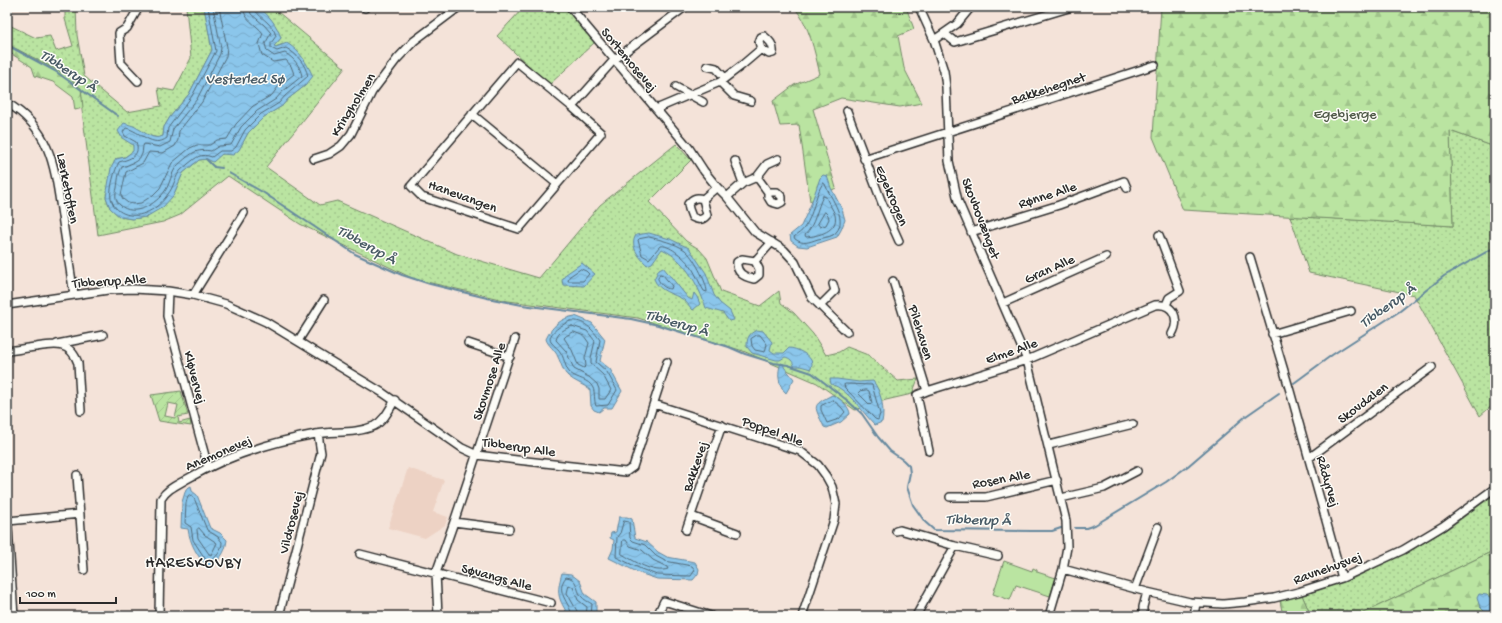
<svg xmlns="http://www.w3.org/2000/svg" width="1502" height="623" font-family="'Gochi Hand',sans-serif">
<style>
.built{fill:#edd2c4}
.grass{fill:url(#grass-dots);stroke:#728866}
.forest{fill:url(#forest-firs);stroke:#728866}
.garden{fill:url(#garden-furrows);stroke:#728866;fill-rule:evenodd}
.pitch{fill:#bae4a1;stroke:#728866}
.water{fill:url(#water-waves);stroke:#65889e}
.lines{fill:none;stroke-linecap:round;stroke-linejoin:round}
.shore{stroke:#516978;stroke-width:1}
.stream{stroke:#65889e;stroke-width:2}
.minor-casing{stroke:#2b2b2b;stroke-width:10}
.minor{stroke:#fdfcf7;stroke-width:7}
.labels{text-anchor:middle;stroke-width:3;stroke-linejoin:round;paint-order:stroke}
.street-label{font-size:14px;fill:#2b2b2b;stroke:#fdfcf7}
.park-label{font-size:14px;fill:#4f5948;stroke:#fdfcf7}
.water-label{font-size:15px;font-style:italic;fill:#485a65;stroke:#fdfcf7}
.quarter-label{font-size:16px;letter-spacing:1px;fill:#2b2b2b;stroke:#fdfcf7}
</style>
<defs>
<pattern id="grass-dots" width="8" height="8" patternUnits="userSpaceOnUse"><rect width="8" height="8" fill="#bae4a1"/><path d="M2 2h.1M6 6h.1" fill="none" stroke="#a0c48b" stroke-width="1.8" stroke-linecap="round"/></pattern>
<pattern id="forest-firs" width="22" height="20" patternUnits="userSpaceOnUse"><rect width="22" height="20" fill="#bae4a1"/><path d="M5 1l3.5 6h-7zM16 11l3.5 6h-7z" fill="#a0c48b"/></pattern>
<pattern id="garden-furrows" width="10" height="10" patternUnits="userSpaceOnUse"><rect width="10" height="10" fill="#bae4a1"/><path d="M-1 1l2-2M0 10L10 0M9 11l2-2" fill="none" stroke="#a0c48b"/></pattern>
<pattern id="water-waves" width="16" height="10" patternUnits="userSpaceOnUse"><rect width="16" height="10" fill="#8bc6eb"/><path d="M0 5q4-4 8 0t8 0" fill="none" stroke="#78aaca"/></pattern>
</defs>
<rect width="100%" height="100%" fill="#f4e3d9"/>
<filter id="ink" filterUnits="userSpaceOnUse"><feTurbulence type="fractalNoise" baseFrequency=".025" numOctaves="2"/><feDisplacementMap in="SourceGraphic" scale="8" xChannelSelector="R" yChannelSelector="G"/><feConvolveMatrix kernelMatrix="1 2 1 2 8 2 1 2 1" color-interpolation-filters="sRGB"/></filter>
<g filter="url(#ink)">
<path class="built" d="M408,468L444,480L433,512L448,517L445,525L425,538L388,528Z"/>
<path class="grass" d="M65,7H76L77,35L84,76L127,112L161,106L158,88L174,91L191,58L186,7H204L205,12L212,50L189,94L170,117L164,127L163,136L159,138L150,136L133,145L134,151L125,157L116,159L106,197L110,208L120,217L132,219L146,217L173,196L183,173L199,160L207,159L239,149L248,133L264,117L282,106L288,99L306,85L283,44L276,47L274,46L281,38L270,18L256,7H272L345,68L266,167L320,205L337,201L457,254L539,278L600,205L676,144L691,160L649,202L686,241L699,249L707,258L721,292L760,306L779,291L781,303L794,313L813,334L826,355L839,352L847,347L868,355L898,381L918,379L912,394L886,400L855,410L817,383L743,351L638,318L508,301L414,279L300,224L228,176L180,215L163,222L98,235L79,87L7,51V24L36,38L50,36L56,51L73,46L65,19Z
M524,7H564L595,42L549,85L497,36Z
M1450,131L1495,147V403L1480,416L1414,295L1309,273L1290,216L1453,226Z
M1495,494V550L1357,616H1311L1302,595L1356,577L1410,551L1450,527Z"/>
<path class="forest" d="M794,7H906L914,29L898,36L904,68L922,103L900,107L841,98L813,109L836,188L810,201L799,125L780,126L773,101L794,85L820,74C814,50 810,26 794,7Z
M1161,7H1495V147L1450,131L1453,226L1183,210L1153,137Z
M7,38L11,46L61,72L65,69L74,74L73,82L81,88L83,108L75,110L73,97L53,82L35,76L32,67L7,51Z
M1495,550V601L1487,595L1480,607L1489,616H1357Z
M1302,595L1311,616H1283L1280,601Z"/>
<path class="garden" d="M181,391L188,415L178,417L179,423L190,420L191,426L159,421L151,395ZM168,403L178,405L175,418L165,416Z"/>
<path class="pitch" d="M1004,561L1032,571L1033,568L1037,570V572L1056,578L1050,596L1016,585L1010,600L993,594Z"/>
<path class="water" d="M204,7C213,7 251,5 256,7C268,12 278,27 281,38L274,46L276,47L287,43C302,53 305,61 313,76L306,85L288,99L282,106L264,117L248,133L239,150L233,155L222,154L213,162L207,159L199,160L183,173L173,196L163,207L146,217L132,219L120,217L110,208L106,197L111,168L116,159L125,157L133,151V145L122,138L118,131L124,123C129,125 133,125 137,128C145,132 153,141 163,136L164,127L170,117L189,94L212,50Z
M823,175L827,176L831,188L842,209L845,220L841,230L837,237L807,247L798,246L791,241L790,235L801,226L811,204L820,178Z
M649,233L670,239L689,248L706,273L714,295L720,303L730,311L734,320L729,321L723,313L706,308C698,284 685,260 662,249L652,263L647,265C639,257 629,246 636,235Z
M582,263L595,274L584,286L563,285L562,280L566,274Z
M663,267L688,298L692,300L694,293L697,297L700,304L693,310C690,307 687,303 684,300C673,293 659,292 654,279L659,269Z
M575,316L592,323L605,339L600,361L610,369L622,391L612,408H604L599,412L594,410L591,406L590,390C583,384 575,382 568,376C563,372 561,363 558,357C555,349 548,346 546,339C552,326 561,318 575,316Z
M757,330L763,331L772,342L770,350L774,353H784L789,348C796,348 811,355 812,363C812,365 811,368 811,369L800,366H794C793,361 790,358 785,357L780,360H776L752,353L747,347C747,338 748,334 757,330Z
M781,363L784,364V367L794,379L786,393C778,386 777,372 781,363Z
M830,379H837L859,382L873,381C881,391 885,410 882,422L875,425C862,412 849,390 831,384Z
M832,395C839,397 850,407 850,414L841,422L827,428L824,427C814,405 811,406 832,395Z
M191,486L192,491L197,495L210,528L220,533L227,540C225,554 220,560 208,567C197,557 190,543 188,529L181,528L182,502L186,489Z
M619,517H627L632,519L635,538L647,542L658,552L667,557L695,562L699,569L698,574L693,580L657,579L639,573L609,558L613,549L614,540L610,538L611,533L616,532Z
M562,573L571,574L580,581L585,594L596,602V614L592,616H569C558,598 556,594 562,573Z
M1479,594L1487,595L1495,601V616H1489L1480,607L1477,598Z"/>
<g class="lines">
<path class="shore" d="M208,7L216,51L192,96L168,128L167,138C153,149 140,131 126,128L123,132L125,136L136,142C141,156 130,159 119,162C115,169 109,190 111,198C114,213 131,219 145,213C154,210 163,202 168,194C174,187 175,176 181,170C183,168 186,166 188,164C197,157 200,153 212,157L220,151H231L236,147L245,130L261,114L279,103L285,96L308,76C305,64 297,54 286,48L277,51L271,48V43L276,36C273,22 255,16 254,7
M213,7L221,48L220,54L197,99L173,129L170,142L160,147L144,144C142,147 143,151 142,154C139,162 128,165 122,167C118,174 118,181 117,188C115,195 115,200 120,205C134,218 156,204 165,191C170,184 171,173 177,166C180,163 189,155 193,153C198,150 206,150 211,151L219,146L231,145L241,127L257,111L276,99L282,92L302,76C300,66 294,58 285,53L274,56L267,51L265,44L271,33L264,25L251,14L249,7
M219,7L227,47L226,56L202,102L179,131L178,140L175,146L163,153L149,152L143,163L126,172L121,195L123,199L128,203L133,204L141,203L153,195L160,188L172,163L190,148L197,145H210L217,140L227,139L236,124L253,106L272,95L278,87L294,74L291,66L286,60L273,62L262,55L259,44L263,33C256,24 244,20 243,7
M823,183L825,184C830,198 851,222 833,235C829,237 823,238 818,239C809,242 803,245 795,239L794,237C797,234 802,232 804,228C814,215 814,196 823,183Z
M823,196L826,197C828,203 833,209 835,215C839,231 818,236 806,237L805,235C815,225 817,208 823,196Z
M825,212L828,215L829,219L826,225L820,227L818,224Z
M649,237C661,240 675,243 685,250C693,256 707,282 707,292L704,291C699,283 695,271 689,264C683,257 669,244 660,246L649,259L642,255L638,240L639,239Z
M581,269L586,271L589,274L583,281H568L569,277Z
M660,274L663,275L672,286L671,289C665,289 660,284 658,279Z
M570,321C584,319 593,330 600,340L596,362L607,372L617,390L608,405L596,406C594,401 595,392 593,388C589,379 577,379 570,373C565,368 565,360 561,353C559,349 554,346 551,342C546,333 564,324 570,321Z
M572,326L587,331L595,341L591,358V364L603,375L611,390L605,399H599V389L597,384L589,377L574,369L566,351L556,340C558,332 565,329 572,326Z
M574,332L584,336L589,343L585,358L586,366L584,368L578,365L572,350L564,338L566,336Z
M757,335H760L767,344L765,352L755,350L752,346L751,339Z
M846,384L872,385L880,414L878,420L875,419L845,388L844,385Z
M867,390L869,391L872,403L870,405L858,393L860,391Z
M833,400L842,408L845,412L839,419L827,423L821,410V406Z
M190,495L194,498L207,530L218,537L222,542C222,550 217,558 209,561L206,560L193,540L191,527L185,523L186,503L188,496Z
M624,521L629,522L630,538L633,541L645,545L656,556L665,561L692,566L695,570L691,576L657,575L641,569L616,557L617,537L620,533Z
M199,528L205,535L217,543L211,555L209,554L198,538L197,530Z
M623,540H626L630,546L642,550L653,560L667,567L668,569C653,574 634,561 622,554Z
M572,616C570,602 554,592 566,577C578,578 576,589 581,596C584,600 589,602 592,604L591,616
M577,616V611L567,593L569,585L573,587L578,600L587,607L586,616"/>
<path class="stream" d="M7,45L55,71L118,116
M206,159L214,167L222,168
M229,173L264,193L355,254L402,275L430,284L487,298L522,305L631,319L658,325L729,347L745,354L774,363L788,365L812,373L848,401L862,414L878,437L890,451L903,460L909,466L910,473L907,487L913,505L925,522L934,530L1032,531H1052L1061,528
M1294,383L1332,355L1400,311L1444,276L1495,247
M1075,528H1086L1095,525L1166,482L1188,466L1246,416L1279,393"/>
<defs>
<path id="minor" d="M364,7L365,8
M570,7L689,148L704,171L717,187L727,197L755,232L784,250L795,262L812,298L847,332
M919,7L934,40L944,71L946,87L949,161L958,201L1027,360L1066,521L1067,547L1063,569L1049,616
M945,34L955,42L1072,7
M934,40L957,24L971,7
M707,66L716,68L725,78
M138,81L121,63L119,33L127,28L139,7
M720,82L734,96L751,101
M676,87L703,102
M7,103C52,129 55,170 62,216C66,242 70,268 74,295
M572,107L517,62L411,186L422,197L519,229L601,133L572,107L614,60L685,7
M656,109L720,82L741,66L761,49L769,54L773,53C774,45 770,41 764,36L761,37L759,42L761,49
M847,111L882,203L899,241
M472,114L557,184
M314,159L329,154L341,146L351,134L372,92L397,59L414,41L459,7
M864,159L1155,65
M735,161L743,183
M757,177L768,192V197L771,202L778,204L782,202V197L777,192H768
M727,197L743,183L757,177L767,164L778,159
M703,199C696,197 693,198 688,204L689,209L692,217C698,220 702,221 707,215L703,199L717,187
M971,232L1059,205L1124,181L1127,188
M1159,235L1180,291L1169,298L1166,305
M1250,257L1290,391L1342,578
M755,261L742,259L737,262C736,273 744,277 754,279L759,275V269L755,261L772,242
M893,281L927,391
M168,291L167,316L208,467
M193,295L244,213
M1003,303L1106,257
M7,305L108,290L134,289L168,291L193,295L226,304L266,322L383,393L462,448L477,455L517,460L626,472L633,467L667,362
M820,306L835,291L833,284
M1272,334L1351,311
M298,341L324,300
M468,343L510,357
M57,344L103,335
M7,351C17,350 26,348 36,347C55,344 70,341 78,363L81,411
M654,404L800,451L818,465L826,476L832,487L836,504L834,520L802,616
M1049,445L1133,424
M929,451L917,395L927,391L1027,360L1155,305C1174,302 1180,320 1172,334
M1309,458L1432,367
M77,475L84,570
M950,497H986L1057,480
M1061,498L1104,488L1137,471
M7,513L14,616
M691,516L737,533
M8,521L80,514
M454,522L509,529
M686,530L722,425
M896,531L900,530L955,546L998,556
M360,554L551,603
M1063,569L1147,592L1190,602L1223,604L1245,602L1274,598L1298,592L1342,578L1403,550L1443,526L1495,488
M1135,589L1158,527
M159,616L161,499C167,489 177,485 187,479C227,456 271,442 316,434C335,431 356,434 374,426C384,421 389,410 395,400
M279,616L321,453L318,434
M438,616L436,573L454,522L515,339
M657,616L664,601L711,616
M916,616L955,546
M1143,616V607L1147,592
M1194,616L1196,603"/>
</defs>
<use href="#minor" class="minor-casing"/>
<use href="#minor" class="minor"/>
</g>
</g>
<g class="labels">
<g class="street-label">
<text transform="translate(630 59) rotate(50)" y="5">Sortemosevej</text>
<text transform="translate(1048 87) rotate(-18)" y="5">Bakkehegnet</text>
<text transform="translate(352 104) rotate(-58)" y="5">Kringholmen</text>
<text transform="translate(69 188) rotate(79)" y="5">Lærketoften</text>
<text transform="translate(1047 194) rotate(-18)" y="5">Rønne Alle</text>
<text transform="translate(463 195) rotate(20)" y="5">Hanevangen</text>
<text transform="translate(893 195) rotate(67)" y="5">Egekrogen</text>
<text transform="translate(982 218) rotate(69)" y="5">Skovbovænget</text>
<text transform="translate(1049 268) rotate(-24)" y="5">Gran Alle</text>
<text transform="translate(109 280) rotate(-4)" y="5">Tibberup Alle</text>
<text transform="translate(922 332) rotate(73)" y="5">Pilehaven</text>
<text transform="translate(1011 350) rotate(-19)" y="5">Elme Alle</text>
<text transform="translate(196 377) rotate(75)" y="5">Kløvervej</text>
<text transform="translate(488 381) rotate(-72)" y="5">Skovmose Alle</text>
<text transform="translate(1362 402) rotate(-37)" y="5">Skovdalen</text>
<text transform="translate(773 430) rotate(20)" y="5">Poppel Alle</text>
<text transform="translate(519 446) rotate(8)" y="5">Tibberup Alle</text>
<text transform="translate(218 452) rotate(-23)" y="5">Anemonevej</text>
<text transform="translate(694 466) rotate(-71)" y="5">Bakkevej</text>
<text transform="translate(1001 478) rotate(-10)" y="5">Rosen Alle</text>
<text transform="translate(1329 481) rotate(74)" y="5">Rådyrvej</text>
<text transform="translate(290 522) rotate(-76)" y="5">Vildrosevej</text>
<text transform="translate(1327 567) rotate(-20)" y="5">Ravnehusvej</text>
<text transform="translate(497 576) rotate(15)" y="5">Søvangs Alle</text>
</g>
<g class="park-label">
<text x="1345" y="118">Egebjerge</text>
</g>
<g class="water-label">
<text transform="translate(69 70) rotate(33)" y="5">Tibberup Å</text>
<text x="245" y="83">Vesterled Sø</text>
<text transform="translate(367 244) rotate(29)" y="5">Tibberup Å</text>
<text transform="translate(1387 305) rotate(-36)" y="5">Tibberup Å</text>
<text transform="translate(677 322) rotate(16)" y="5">Tibberup Å</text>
<text transform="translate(978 519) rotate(1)" y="5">Tibberup Å</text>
</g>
<g class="quarter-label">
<text x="194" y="567">HARESKOVBY</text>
</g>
</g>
<rect width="1502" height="623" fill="none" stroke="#fdfcf7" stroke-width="24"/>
<rect x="12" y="12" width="1478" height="599" fill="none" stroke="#2b2b2b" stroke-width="1.5" filter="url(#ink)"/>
<path d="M20 597v6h96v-6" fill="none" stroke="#2b2b2b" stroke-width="2"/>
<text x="26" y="597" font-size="12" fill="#2b2b2b" stroke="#fdfcf7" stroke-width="3" paint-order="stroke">100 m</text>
</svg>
